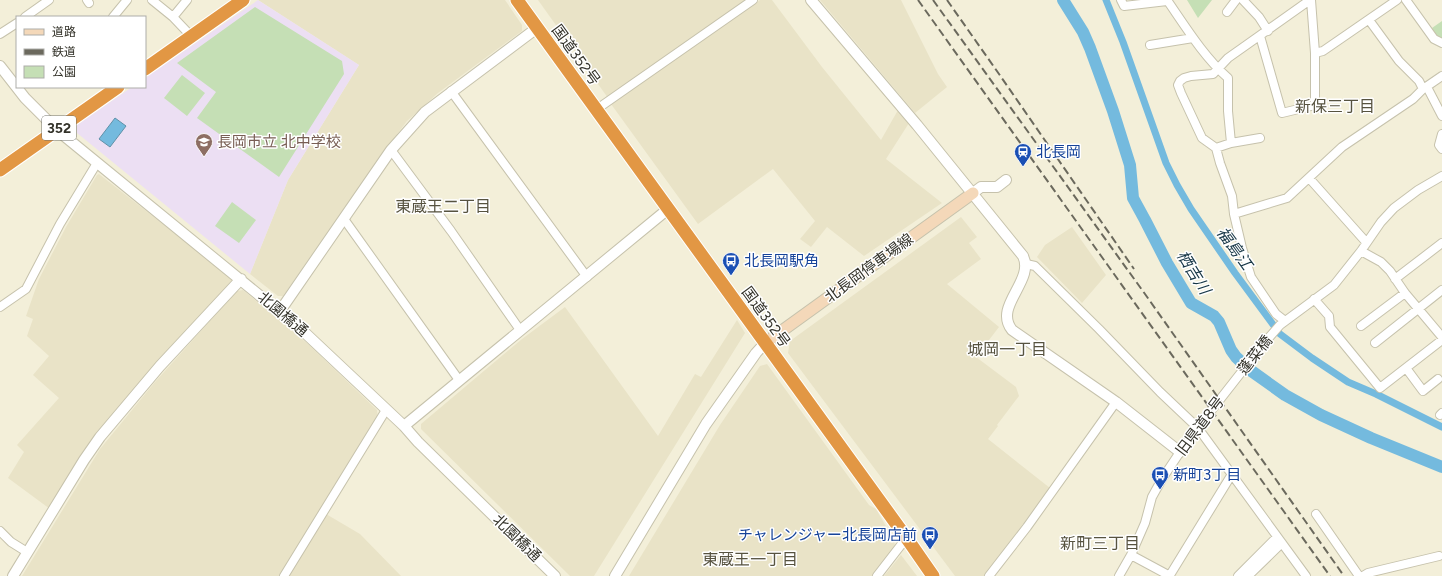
<svg xmlns="http://www.w3.org/2000/svg" width="1442" height="576" font-family="Figtree,'Noto Sans JP',sans-serif">
<style>
.built{fill:#e9e3c7}
.education{fill:#ecdff3}
.green{fill:#c5dfb5}
.water{fill:#74bade;stroke:#6091a8}
.lines{fill:none;stroke-linecap:round;stroke-linejoin:round}
.canal{stroke:#74bade;stroke-width:7}
.river{stroke:#74bade;stroke-width:12}
.minor-casing{stroke:#c6c2ac;stroke-width:10}
.tertiary-casing{stroke:#c6c2ac;stroke-width:12}
.secondary-casing{stroke:#c6c2ac;stroke-width:13}
.trunk-casing{stroke:#fff;stroke-width:15}
.minor{stroke:#fff;stroke-width:8}
.tertiary{stroke:#fff;stroke-width:10}
.secondary{stroke:#f4d8b9;stroke-width:11}
.trunk{stroke:#e29744;stroke-width:13}
.rail{stroke:#6b695d;stroke-width:2;stroke-dasharray:8 4;stroke-linecap:butt}
.labels{text-anchor:middle;stroke-width:3;stroke-linejoin:round;paint-order:stroke}
.shield{fill:#fff;stroke:#707069;stroke-width:1}
.shield-label{font-size:14px;font-weight:bold;fill:#333229}
.street-label{font-size:15px;fill:#333229;stroke:#fff}
.education-label{font-size:15px;fill:#785e54;stroke:#fff;text-anchor:start}
.transit-label{font-size:15px;fill:#164399;stroke:#fff;text-anchor:start}
.neighbourhood-label{font-size:16px;fill:#575340;stroke:#fff}
.water-label{font-size:16px;font-style:italic;fill:#153545;stroke:#fff}
</style>
<rect width="100%" height="100%" fill="#f3efd9"/>
<path class="built" d="M258,0H505L522,25V31L438,93L407,121L398,133L283,296H278L250,274L288,180L359,65Z
M538,0H747L608,98Z
M760,0H772L822,67L881,140L898,110L909,123L886,159L942,203L864,256L827,227L811,247L800,239L815,221L773,169L698,224L611,104Z
M820,0H901L938,74L947,87L915,113Z
M99,174L201,254L232,280L203,314L158,361L99,431L50,509L8,478L24,452L17,445L59,398L33,375L49,356L27,336L33,319L26,316L39,279L66,227L97,175Z
M961,217L977,237L969,243L981,259L947,284L999,327L976,357L1016,387L1019,396L997,425L998,426L988,439L1050,488L984,576H955L788,353L790,341Z
M1072,227L1106,275L1082,303L1037,257L1045,245Z
M243,290L308,344L377,410L378,420L326,514L360,534L401,576H22L100,449L155,382L237,291Z
M565,307L658,436L695,374L701,377L737,320L745,333L594,576H570L421,429V424L522,339Z
M767,364L869,505L876,509L894,540L895,546L872,576H629L720,425L760,366Z
M901,555L917,576H884Z"/>
<path class="education" d="M258,0L359,65L288,180L250,274L77,133V125L132,87H145V78Z"/>
<path class="green" d="M1187,0H1212L1198,18Z
M255,7L342,61L344,74L279,177L197,118L216,92L177,63Z
M1442,21V38L1437,37L1432,28Z
M182,75L205,93L187,116L164,98Z
M232,202L256,220L239,243L215,226Z"/>
<path class="water" d="M115,118L126,126L110,147L99,139Z"/>
<g class="lines">
<path class="canal" d="M1106,0L1123,42L1166,163L1177,185L1191,209L1235,273L1280,334L1312,358L1348,382L1376,394L1442,427"/>
<path class="river" d="M1063,0L1083,32L1090,48L1113,111L1130,165L1133,198L1145,220L1167,263L1191,303L1214,316L1219,322L1231,350L1236,357L1250,370L1285,395L1321,415L1371,438L1442,467"/>
<defs>
<path id="minor" d="M87,0L89,3
M152,0L173,17L192,37
M1121,0L1124,6L1167,1
M1167,0C1185,26 1204,57 1228,78V111L1231,143L1216,148L1220,163L1232,196L1234,214L1242,248L1251,277L1276,314L1285,321
M1243,0L1259,17L1268,31
M1406,0L1434,39L1442,43
M1227,12L1236,0
M25,17L49,0
M113,17L127,0
M173,17L187,0
M1369,20L1399,61L1419,81L1423,89
M0,34L17,23
M1260,36L1282,113L1315,105V53L1311,0
M1150,45L1193,38
M1315,53L1323,51L1397,0
M1427,87L1442,116
M451,91L587,277
M597,109L753,0
M1442,134L1439,145L1442,149
M1231,143L1260,138
M1216,148L1202,138L1181,93L1178,85L1180,81L1184,78L1191,76L1213,74L1228,58L1310,0
M391,150L451,231L520,330
M1309,178L1366,242
M1234,214L1287,198L1342,147L1413,99L1423,89L1442,76
M344,219L459,380
M1361,251L1381,262L1390,271L1405,293L1442,337
M1026,264L1035,266L1099,329L1160,392L1198,428L1306,576
M1395,279L1442,243
M1314,299L1329,316L1330,327L1380,388L1442,340
M0,307L26,289L60,224L97,163
M1361,326L1405,293
M1375,343L1442,290
M1406,368L1423,391L1438,379
M1440,415L1442,413
M1316,514L1359,576
M0,531L11,542L27,552
M1131,555L1170,576
M1170,575L1232,474
M284,576L386,410
M877,576L901,545L908,540
M989,576L1027,527L1116,402
M1119,576L1131,555L1145,523L1152,497L1162,479L1180,452L1207,416L1265,342L1280,325L1334,285L1361,251L1381,222L1394,208L1418,190L1442,176
M1238,576L1277,537
M1248,576L1282,543
M1363,576L1368,573L1439,556"/>
<path id="tertiary" d="M811,0L917,125L1023,256C1035,281 993,306 1012,330L1116,402L1180,452
M0,66L25,98L57,130L303,331L404,426L418,442L555,576
M973,193L981,187H997L1006,180
M280,311L391,150L425,112L537,28
M404,426L668,209
M13,576L84,460L100,437L160,366L241,279
M615,576L706,424L756,353L765,343"/>
<path id="secondary" d="M765,343L973,193"/>
<path id="trunk" d="M517,0L908,540L933,576
M145,69L243,0
M0,170L118,87"/>
</defs>
<use href="#minor" class="minor-casing"/>
<use href="#tertiary" class="tertiary-casing"/>
<use href="#secondary" class="secondary-casing"/>
<use href="#trunk" class="trunk-casing"/>
<use href="#minor" class="minor"/>
<use href="#tertiary" class="tertiary"/>
<use href="#secondary" class="secondary"/>
<use href="#trunk" class="trunk"/>
<path class="rail" d="M918,0L1330,576
M933,0L1145,294L1344,576
M947,0L999,74L1134,269"/>
</g>
<defs>
<symbol id="school-pin" viewBox="-11 -11 22 30"><path d="M0 17L-7.5 6A9.5 9.5 0 1 1 7.5 6Z" fill="#8d6e63" stroke="#fff"/><path d="M0-5L7-2L0 1L-7-2ZM-4 1L0 2.5L4 1V4Q0 6-4 4Z" fill="#fff"/></symbol>
<symbol id="station-pin" viewBox="-11 -11 22 30"><path d="M0 17L-7.5 6A9.5 9.5 0 1 1 7.5 6Z" fill="#1a4fb4" stroke="#fff"/><path d="M-3-6H3Q5-6 5-4V2Q5 4 3 4L4.5 6H3L1.5 4h-3L-3 6H-4.5L-3 4Q-5 4-5 2V-4Q-5-6-3-6ZM-3.5-4v3h7v-3ZM-3.5 1v1.5H-2V1ZM2 1v1.5H3.5V1Z" fill="#fff"/></symbol>
<symbol id="bus-pin" viewBox="-11 -11 22 30"><path d="M0 17L-7.5 6A9.5 9.5 0 1 1 7.5 6Z" fill="#1a4fb4" stroke="#fff"/><path d="M-5-6H5V4H4V6H2V4H-2V6H-4V4H-5ZM-3.5-4V0h7V-4ZM-3.5 1.2v1.5H-2V1.2ZM2 1.2v1.5H3.5V1.2Z" fill="#fff"/></symbol>
</defs>
<g fill-rule="evenodd">
<use href="#school-pin" x="194" y="132" width="20" height="27"/>
<use href="#station-pin" x="1013" y="142" width="20" height="27"/>
<use href="#bus-pin" x="721" y="251" width="20" height="27"/>
<use href="#bus-pin" x="1150" y="465" width="20" height="27"/>
<use href="#bus-pin" x="920" y="525" width="20" height="27"/>
</g>
<g class="labels">
<rect class="shield" x="42" y="116" width="34" height="24" rx="3"/>
<g class="shield-label">
<text x="59" y="133">352</text>
</g>
<g class="street-label">
<text transform="translate(576 55) rotate(54)" y="5">国道352号</text>
<text transform="translate(869 268) rotate(-36)" y="5">北長岡停車場線</text>
<text transform="translate(283 314) rotate(40)" y="5">北園橋通</text>
<text transform="translate(766 317) rotate(54)" y="5">国道352号</text>
<text transform="translate(1255 355) rotate(-51)" y="5">蓬菜橋</text>
<text transform="translate(1200 426) rotate(-53)" y="5">旧県道8号</text>
<text transform="translate(517 538) rotate(44)" y="5">北園橋通</text>
</g>
<g class="education-label">
<text x="217" y="147">長岡市立 北中学校</text>
</g>
<g class="transit-label">
<text x="1036" y="157">北長岡</text>
<text x="744" y="266">北長岡駅角</text>
<text x="1173" y="480">新町3丁目</text>
<text x="917" y="540" text-anchor="end">チャレンジャー北長岡店前</text>
</g>
<g class="neighbourhood-label">
<text x="1335" y="112">新保三丁目</text>
<text x="443" y="212">東蔵王二丁目</text>
<text x="1007" y="355">城岡一丁目</text>
<text x="1100" y="549">新町三丁目</text>
<text x="750" y="565">東蔵王一丁目</text>
</g>
<g class="water-label">
<text transform="translate(1235 248) rotate(54)" y="6">福島江</text>
<text transform="translate(1194 272) rotate(58)" y="6">栖吉川</text>
</g>
</g>
<rect x="16" y="16" width="130" height="72" fill="#ffffff" stroke="#adada9"/>
<rect x="24" y="29" width="20" height="6" fill="#f4d8b9" stroke="#adada9"/>
<text x="52" y="36" font-size="12" fill="#333229">道路</text>
<rect x="24" y="49" width="20" height="6" fill="#6b695d" stroke="#adada9"/>
<text x="52" y="56" font-size="12" fill="#333229">鉄道</text>
<rect x="24" y="66" width="20" height="12" fill="#c5dfb5" stroke="#adada9"/>
<text x="52" y="76" font-size="12" fill="#333229">公園</text>
</svg>
